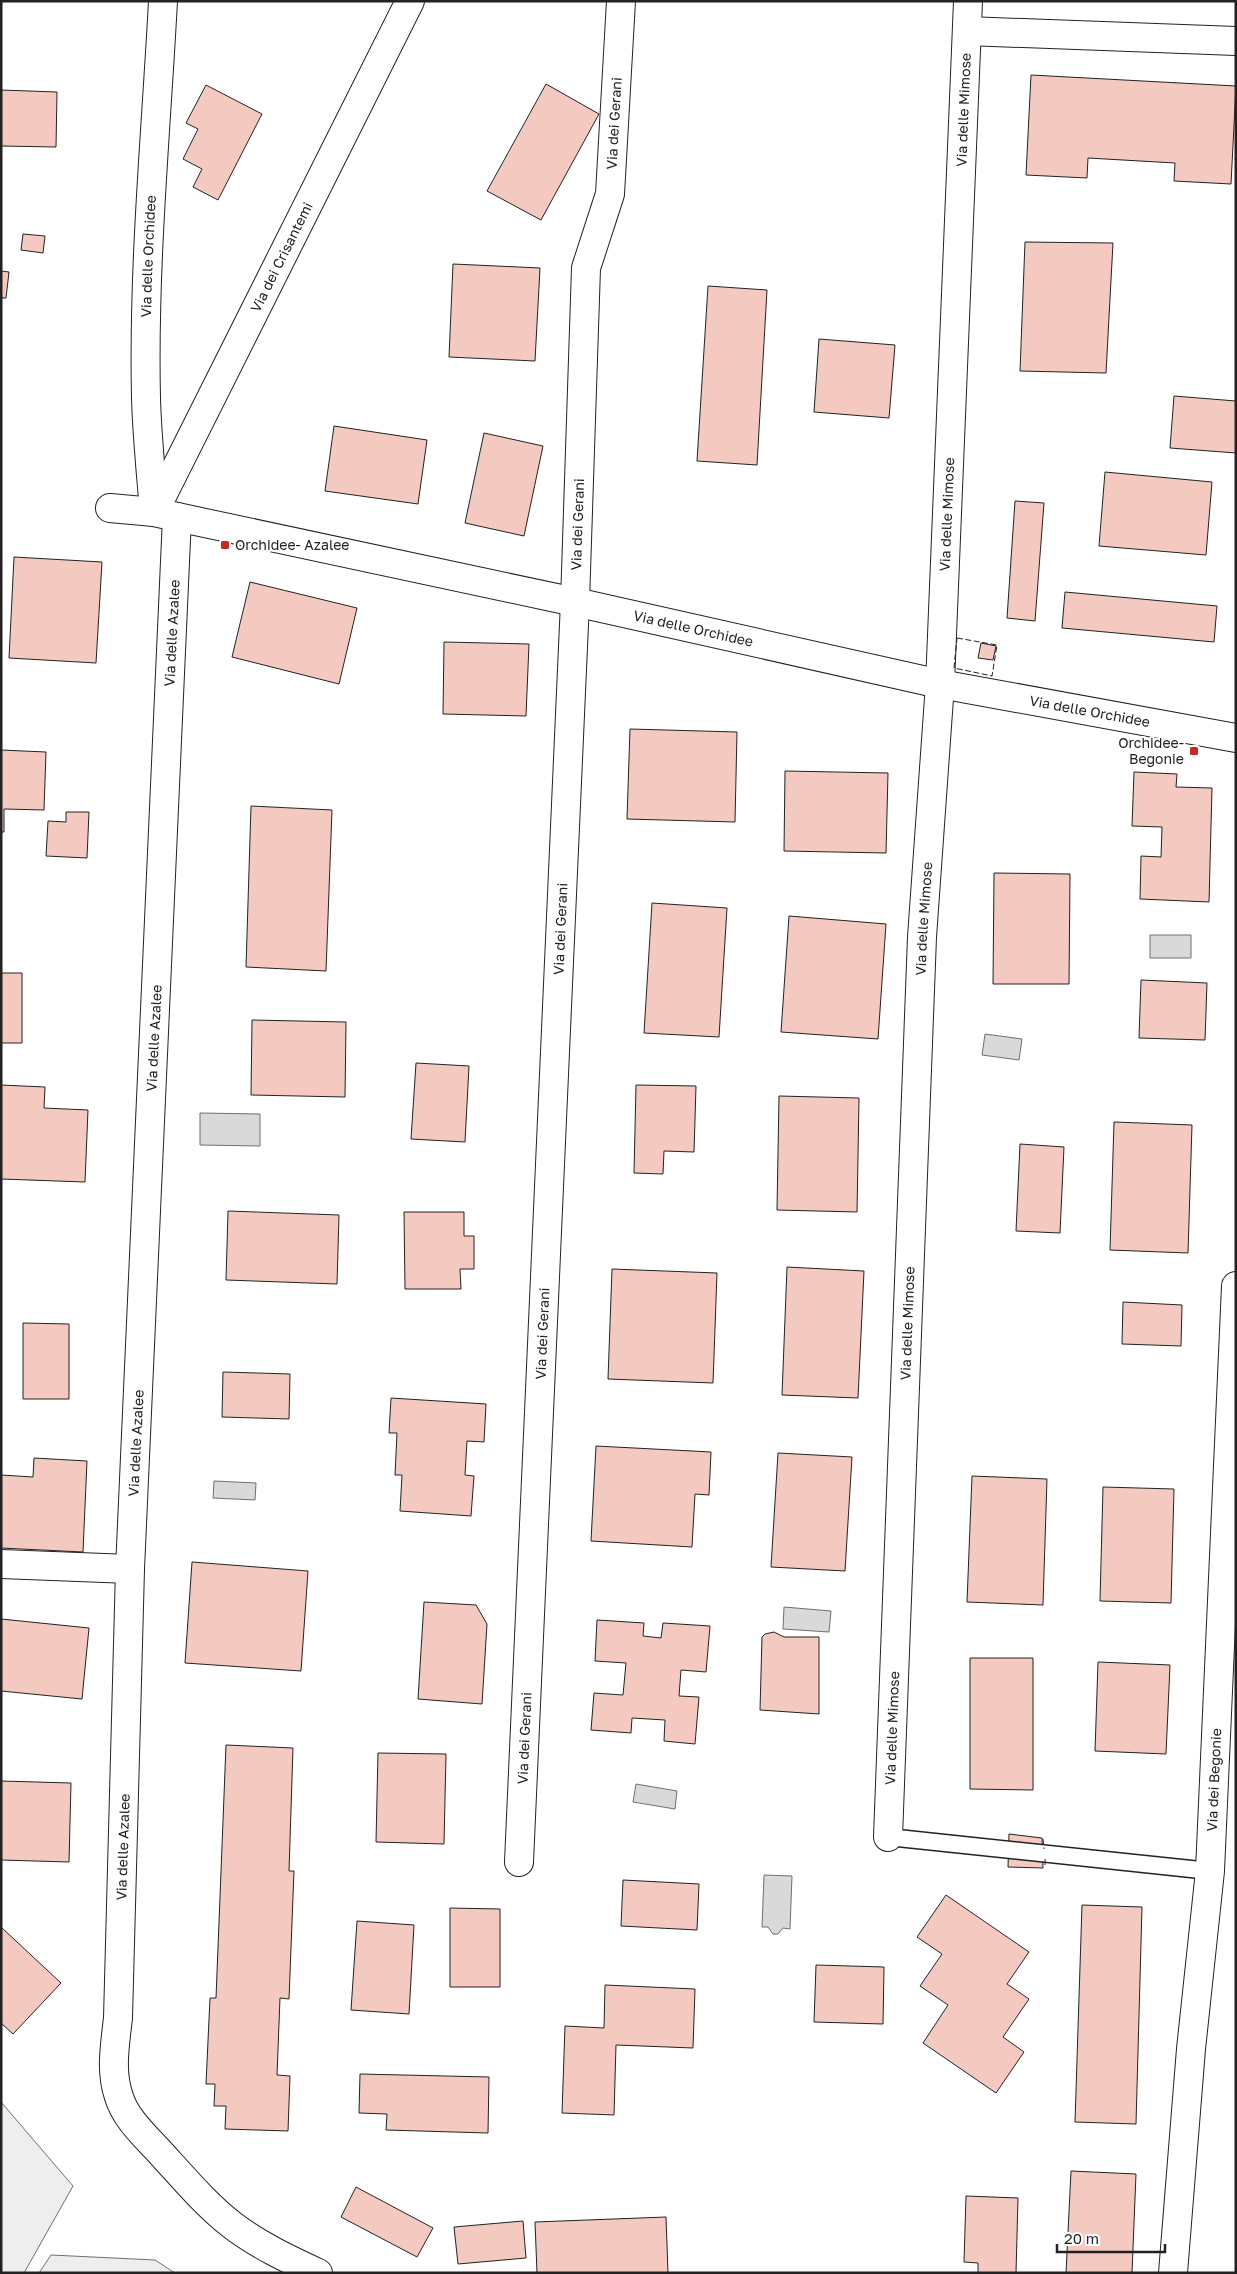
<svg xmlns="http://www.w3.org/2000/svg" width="1237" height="2274" font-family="'Golos Text',sans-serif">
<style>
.green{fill:#eee;stroke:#6f6f6f}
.water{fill:#d9d9d9;stroke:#6f6f6f}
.building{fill:#f3c9c0;stroke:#222}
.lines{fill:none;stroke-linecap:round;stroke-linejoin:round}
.lane-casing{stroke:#222;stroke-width:19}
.street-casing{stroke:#222;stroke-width:30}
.lane{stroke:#fff;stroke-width:16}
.street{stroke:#fff;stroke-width:28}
.fence{stroke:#222;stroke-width:1;stroke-dasharray:6 2.5;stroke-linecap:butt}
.poi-dot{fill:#c62828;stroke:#fff;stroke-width:2}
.labels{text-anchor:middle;stroke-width:4;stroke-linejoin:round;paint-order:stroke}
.street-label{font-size:14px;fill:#222;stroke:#fff}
.poi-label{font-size:14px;fill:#222;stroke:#fff;text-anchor:start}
</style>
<rect width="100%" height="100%" fill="#fff"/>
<path class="green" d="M1,2102L73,2186L24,2273H1Z
M51,2255L155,2260L175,2273H39Z"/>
<path class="water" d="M1150,935H1191V958H1150Z
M985,1034L1022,1039L1019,1060L982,1055Z
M200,1113L260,1114V1146L200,1145Z
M214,1481L256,1483L255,1500L213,1498Z
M784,1607L831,1611L829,1632L783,1629Z
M636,1784L677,1791L675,1809L633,1802Z
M764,1875L792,1876L790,1929L783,1928L778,1934H773L768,1927H762Z"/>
<path class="building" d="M1031,75L1236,86L1231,184L1174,181L1175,163L1088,158L1087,178L1026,175Z
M546,84L599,114L541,220L487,191Z
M206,85L262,114L218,200L193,187L202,169L183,159L198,129L186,123Z
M1,90L57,92L56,147L1,146Z
M23,234L45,236L43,253L21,250Z
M1025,242L1113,243L1106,373L1020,371Z
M453,264L540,268L535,361L449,357Z
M1,271L9,272L6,298H1Z
M708,286L767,290L757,465L697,461Z
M819,339L895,345L889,418L814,412Z
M1174,396L1236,401V453L1170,448Z
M334,426L427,440L418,504L325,491Z
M484,433L543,446L524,536L465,523Z
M1105,472L1212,482L1206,555L1099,546Z
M1015,501L1044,503L1035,621L1007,618Z
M14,557L102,562L96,663L9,658Z
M250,582L357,608L339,684L232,657Z
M1065,592L1217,606L1214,642L1062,628Z
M444,642L529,644L526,716L443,714Z
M981,643L996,646L993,660L978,658Z
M630,729L737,732L735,822L627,819Z
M1,750L46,752L44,810L4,809V832H1Z
M785,771L888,773L886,853L784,851Z
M1134,772L1177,774L1176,787L1212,788L1209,902L1140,899L1141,856L1161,857L1162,827L1132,826Z
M251,806L332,810L326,971L246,967Z
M66,812H89L87,858L46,856L48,821L66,822Z
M994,873L1070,874L1069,984H993Z
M652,903L727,908L719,1037L644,1033Z
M789,916L886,924L878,1039L781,1032Z
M1,973H22V1043H1Z
M1141,980L1207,983L1205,1040L1139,1038Z
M252,1020L346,1022L345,1097L251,1095Z
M416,1063L469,1066L465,1142L411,1139Z
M1,1085L45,1087L44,1108L88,1110L85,1182L1,1179Z
M636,1085L696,1086L694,1152L664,1151L663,1174L634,1173Z
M779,1096L859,1098L857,1212L777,1210Z
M1114,1122L1192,1125L1188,1253L1110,1250Z
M1020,1144L1064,1147L1060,1233L1016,1231Z
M228,1211L339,1215L337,1284L226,1280Z
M404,1212H464V1236H474V1269H460L461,1289H405Z
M787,1267L864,1271L858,1398L782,1395Z
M612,1269L717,1273L713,1383L608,1379Z
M1123,1302L1182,1305L1181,1346L1122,1344Z
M23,1323L69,1324V1399H23Z
M223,1372L290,1374L289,1419L222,1417Z
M391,1398L486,1404L484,1442L467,1441L465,1475L474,1476L471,1516L400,1511L402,1475H395L397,1433H389Z
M596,1446L711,1452L709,1495L695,1494L692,1547L591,1541Z
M778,1453L852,1457L845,1571L771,1567Z
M34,1458L87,1461L83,1552L1,1548V1475L33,1477Z
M972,1476L1047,1479L1043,1605L967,1602Z
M1103,1487L1174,1489L1171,1603L1100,1601Z
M192,1562L308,1571L301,1671L185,1663Z
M424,1602L476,1605L487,1624L482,1704L418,1699Z
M1,1619L89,1628L82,1699L1,1691Z
M597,1620L644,1623L643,1636L661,1638L663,1623L710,1626L706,1672L681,1670L679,1696L699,1697L695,1744L664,1741L665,1720L632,1718L631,1733L591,1730L594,1693L623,1695L626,1663L595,1661Z
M774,1632L784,1637H819V1714L760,1710L762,1637L765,1634Z
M970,1658H1033V1790L970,1789Z
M1098,1662L1170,1665L1166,1754L1095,1751Z
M226,1745L293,1748L289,1871H294L289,1999L280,1998L277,2075L290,2076L288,2131L225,2129L226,2106H214L215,2084H206L210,1998H216Z
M378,1753L446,1754L444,1844L376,1842Z
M1,1781L71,1783L69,1862L1,1860Z
M1009,1834L1042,1838L1043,1868L1008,1867Z
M623,1880L699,1884L697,1930L621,1926Z
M946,1895L1029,1952L1007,1984L1029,1999L1003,2037L1024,2052L996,2093L923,2043L948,2005L920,1986L942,1954L917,1937Z
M1082,1905L1142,1907L1136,2124L1075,2122Z
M450,1908L500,1909V1987H450Z
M357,1921L414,1925L409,2014L351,2010Z
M1,1927L61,1983L13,2034L1,2023Z
M816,1965L884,1967L883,2024L814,2022Z
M605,1985L695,1989L693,2048L616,2045L614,2115L562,2113L565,2026L604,2028Z
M360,2074L489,2077L488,2133L386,2130L387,2114L359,2113Z
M1071,2171L1136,2174L1132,2273H1066Z
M356,2187L433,2228L417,2257L341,2217Z
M966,2196L1018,2198L1016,2273H978V2263L964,2262Z
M666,2217L668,2273H537L535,2222Z
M523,2221L526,2258L458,2264L454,2227Z"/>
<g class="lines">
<defs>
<path id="lane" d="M888,1837L1210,1871"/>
<g id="street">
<path d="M967,31L1236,41"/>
<path id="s1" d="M110,508L154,512L177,517L575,602L940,684L1236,738"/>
<path id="s2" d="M154,511C151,473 147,436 146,398C143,266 156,133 163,1"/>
<path id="s3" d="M154,512L410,1"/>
<path d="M177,517L130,1569L118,2018C115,2045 110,2071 119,2097C125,2117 143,2134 157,2149C181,2175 204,2203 232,2225C258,2245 288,2259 318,2273"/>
<path d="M1,1564L130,1569"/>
<path id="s4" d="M888,1837L922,937L940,684L968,1"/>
<path id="s5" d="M519,1862L575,602L586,268L610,194L621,1"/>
<path id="s6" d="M1173,2273L1191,2049L1210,1871L1236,1286"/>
</g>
</defs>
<use href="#lane" class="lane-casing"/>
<use href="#street" class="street-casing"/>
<use href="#lane" class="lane"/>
<use href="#street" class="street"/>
<path class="fence" d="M957,638L997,645L992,676L954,668Z
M1043,1839L1044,1849
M1045,1859V1867"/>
</g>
<g class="poi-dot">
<rect x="220" y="540" width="10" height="10" rx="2.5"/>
<rect x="1189" y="746" width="10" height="10" rx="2.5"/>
</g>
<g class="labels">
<g class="street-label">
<text dy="5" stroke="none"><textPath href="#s4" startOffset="1729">Via delle Mimose</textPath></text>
<text dy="5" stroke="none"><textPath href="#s5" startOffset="1744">Via dei Gerani</textPath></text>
<text dy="5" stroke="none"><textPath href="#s2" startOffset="255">Via delle Orchidee</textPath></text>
<text dy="5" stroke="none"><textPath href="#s3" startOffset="285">Via dei Crisantemi</textPath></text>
<text dy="5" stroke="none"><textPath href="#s4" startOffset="1324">Via delle Mimose</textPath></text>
<text dy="5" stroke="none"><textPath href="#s5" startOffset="1339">Via dei Gerani</textPath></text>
<text dy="5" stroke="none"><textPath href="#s1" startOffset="596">Via delle Orchidee</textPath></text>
<text transform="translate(172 633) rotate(-87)" y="5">Via delle Azalee</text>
<text dy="5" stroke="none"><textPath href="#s1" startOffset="1001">Via delle Orchidee</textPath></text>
<text dy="5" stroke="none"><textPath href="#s4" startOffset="919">Via delle Mimose</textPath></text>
<text dy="5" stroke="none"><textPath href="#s5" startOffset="934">Via dei Gerani</textPath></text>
<text transform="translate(154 1038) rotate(-87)" y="5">Via delle Azalee</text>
<text dy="5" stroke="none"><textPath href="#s4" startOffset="514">Via delle Mimose</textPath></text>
<text dy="5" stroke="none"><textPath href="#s5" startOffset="529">Via dei Gerani</textPath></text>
<text transform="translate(136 1443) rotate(-87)" y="5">Via delle Azalee</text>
<text dy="5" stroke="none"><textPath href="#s4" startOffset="109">Via delle Mimose</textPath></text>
<text dy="5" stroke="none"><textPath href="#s5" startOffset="124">Via dei Gerani</textPath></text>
<text dy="5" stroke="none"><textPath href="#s6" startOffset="495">Via dei Begonie</textPath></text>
<text transform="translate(123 1847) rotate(-88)" y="5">Via delle Azalee</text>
</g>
<g class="poi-label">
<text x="235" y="550">Orchidee- Azalee</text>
<text x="1184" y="748" text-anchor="end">Orchidee-<tspan x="1184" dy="16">Begonie</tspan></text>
</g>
</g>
<rect width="1237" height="2274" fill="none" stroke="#222222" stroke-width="5"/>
<path d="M1057 2244v8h108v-8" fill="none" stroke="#222222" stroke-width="2.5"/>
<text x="1064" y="2244" font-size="15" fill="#222222" stroke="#ffffff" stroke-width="4" paint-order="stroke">20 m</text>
</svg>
